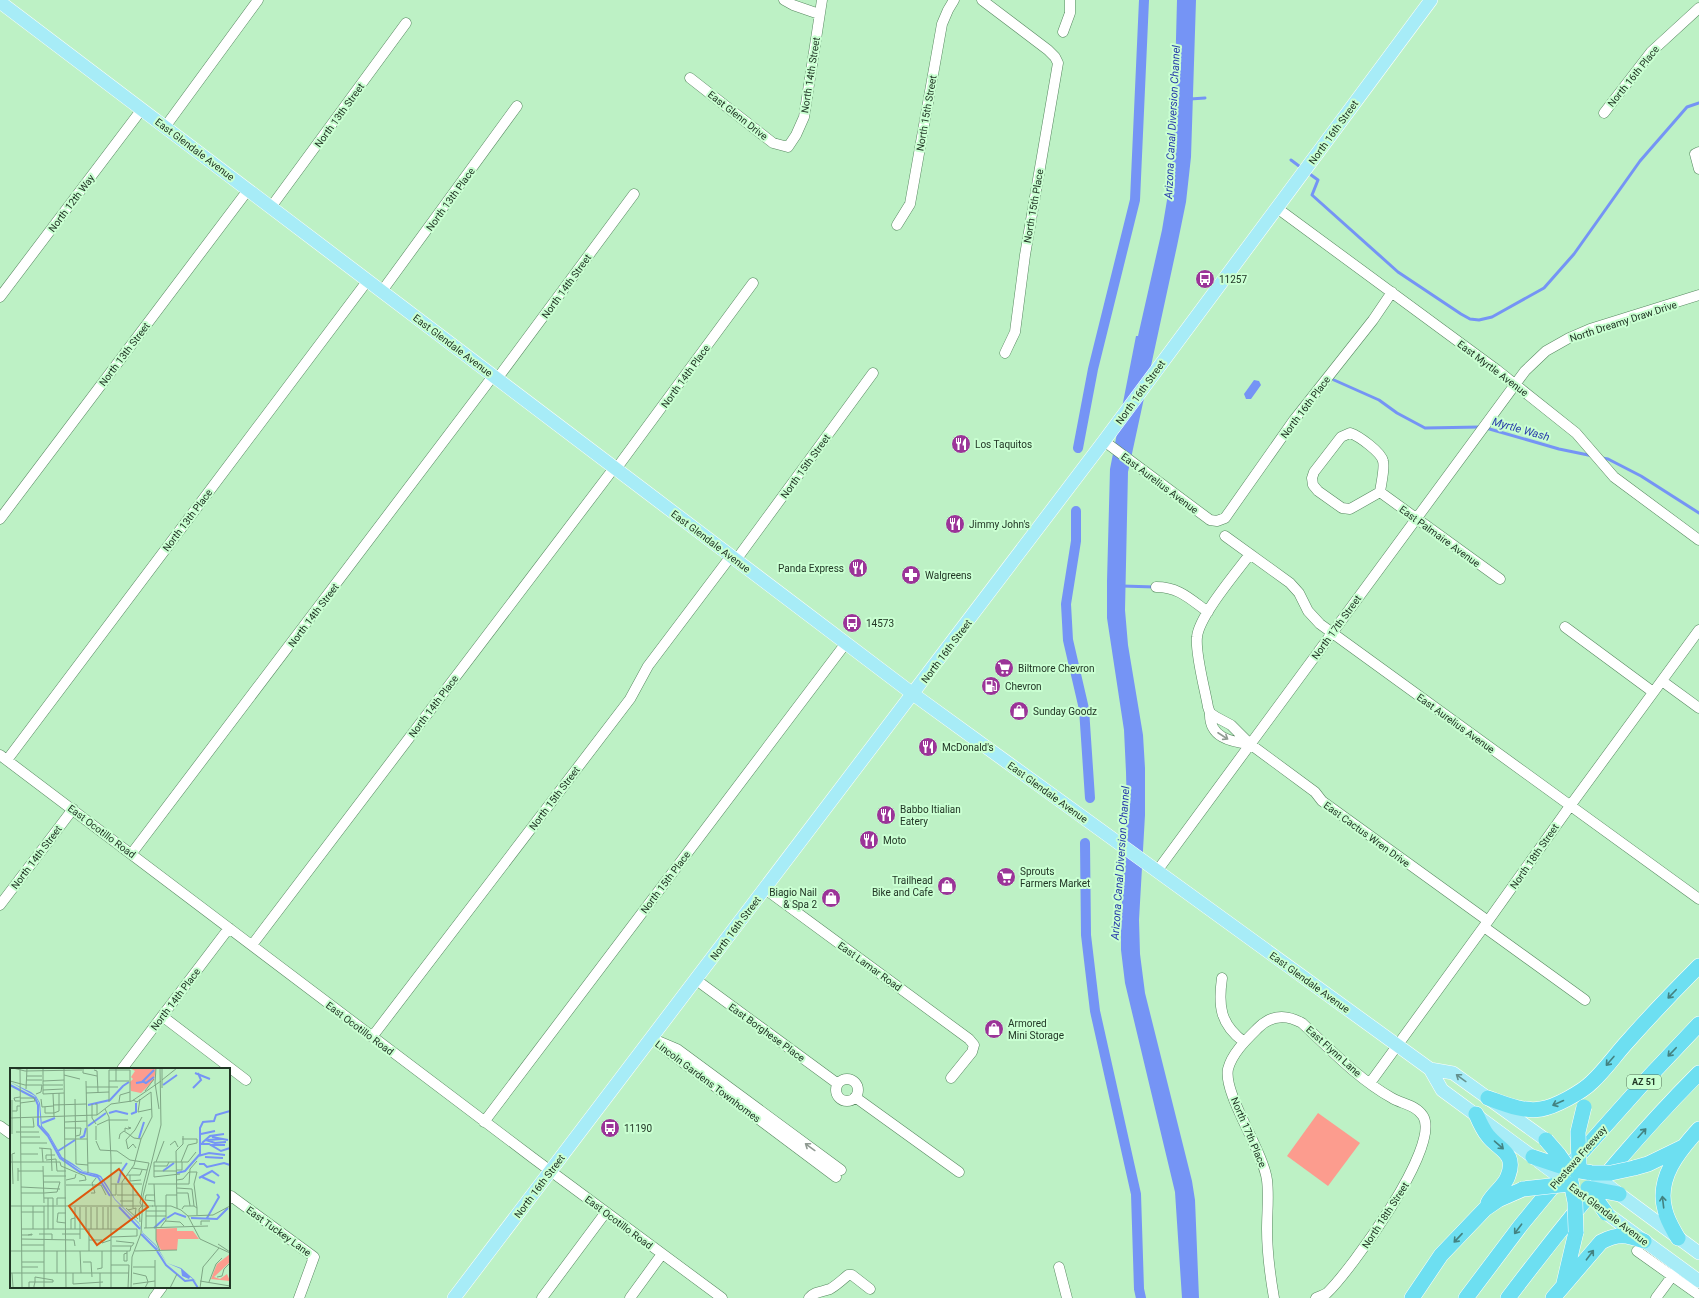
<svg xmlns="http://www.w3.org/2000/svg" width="1699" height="1298" font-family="Roboto,sans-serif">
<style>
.green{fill:#fc9c8e}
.water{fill:#7594f5}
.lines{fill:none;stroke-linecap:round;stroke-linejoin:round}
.stream{stroke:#7594f5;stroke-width:3}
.canal{stroke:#7594f5;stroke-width:10}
.minor-casing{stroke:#578860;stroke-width:11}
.major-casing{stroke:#fff;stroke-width:14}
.highway-casing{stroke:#fff;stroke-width:16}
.minor{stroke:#fff;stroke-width:10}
.major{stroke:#a7ecf7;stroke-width:13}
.highway{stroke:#6ddff1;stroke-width:15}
.major-bridge-casing{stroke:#fff;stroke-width:14;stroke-linecap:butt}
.highway-bridge-casing{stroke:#fff;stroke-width:16;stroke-linecap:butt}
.major-bridge{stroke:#a7ecf7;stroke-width:13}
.highway-bridge{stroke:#6ddff1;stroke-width:15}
.oneway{stroke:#909a92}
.oneway2{stroke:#438281}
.oneway3{stroke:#64918e}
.labels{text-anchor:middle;stroke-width:4;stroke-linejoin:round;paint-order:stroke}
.shield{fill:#caffd2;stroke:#547259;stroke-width:1}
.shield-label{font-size:9px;font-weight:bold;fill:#213625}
.street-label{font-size:10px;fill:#213625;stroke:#caffd2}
.poi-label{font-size:10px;fill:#213625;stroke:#caffd2;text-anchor:start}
.water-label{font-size:11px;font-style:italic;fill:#273baa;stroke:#caffd2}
.inset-river{fill:none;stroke:#7594f5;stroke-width:2}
.inset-road{fill:none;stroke:#7fa685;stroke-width:1}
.view{fill:#de570d;fill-opacity:0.15;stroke:#de570d;stroke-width:2}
.inset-edge{fill:none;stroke:#213625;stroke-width:2}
</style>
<rect width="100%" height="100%" fill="#bdf1c5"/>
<path class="green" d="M1318,1113L1360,1143L1328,1186L1287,1156Z"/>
<path class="water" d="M1177,0H1196L1191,157L1186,202L1177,246L1128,472L1125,610L1128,645L1143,735L1145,768V815L1139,920L1140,954L1145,993L1192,1181L1195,1200L1199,1298H1182L1175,1192L1125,983L1121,950V921L1127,813L1126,772L1124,730L1107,618V581L1110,469L1136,336H1138L1162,230L1171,176L1173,155Z
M1254,380L1259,381L1261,385L1251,399H1246L1244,394Z"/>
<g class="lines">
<path class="stream" d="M1190,99L1205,98
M1291,160L1303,169
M1307,172L1318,180L1312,195L1398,272L1461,314L1470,319L1479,320L1492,317L1544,288L1574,254L1640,161L1687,107L1699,103
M1334,380L1379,400L1397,413L1425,428L1480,427
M1486,428L1559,449L1593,456
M1602,458L1608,459L1641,476L1699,513
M1122,586L1155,587"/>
<path class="canal" d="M1078,448L1093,369L1135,200L1144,0
M1076,511V541L1066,604L1068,640L1084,709L1090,798
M1085,843L1086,935L1095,1011L1136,1194L1139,1289L1141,1298"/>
<defs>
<path id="minor" d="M784,0L793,5L819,14
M982,0L1048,50L1055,57L1058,63L1025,255L1015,332L1005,353
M1063,32L1070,13V0
M690,78L773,143L788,147L796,135L804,117L822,0
M1604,113L1651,52L1699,8
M165,127L258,0
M1699,152L1695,154L1699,169
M271,207L406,23
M1277,208L1497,370L1576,433L1614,477L1699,540
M897,225L910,204L942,24L948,10L954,0
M382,291L517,106
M0,297L142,109
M497,379L634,194
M1350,433C1359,436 1381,452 1383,461C1385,468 1381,484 1380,492L1350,509L1342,508L1318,491L1313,485L1312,478L1314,472L1341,437Z
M1104,441L1210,520L1217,521L1225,518L1294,420L1373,320L1392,292
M616,469L753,283
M1380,492L1500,579
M0,519L248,190
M1225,536L1290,583L1299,593L1308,611L1320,624L1699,899
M1250,554C1236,573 1199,616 1197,637C1195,654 1205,689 1208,707L1210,713L1216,717L1231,725L1250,744L1315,792L1322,801L1488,921
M736,560L873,373
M1156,587C1179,587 1190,599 1208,612
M1565,627L1653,692
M1662,681L1699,708
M1210,713C1209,737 1230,742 1250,744
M0,755L533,1158L722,1298
M7,760L368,280
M132,853L493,376
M1157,871L1525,371L1546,351L1569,338L1590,329L1699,295
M765,889L969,1039L974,1045L972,1052L951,1078
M0,905L73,809
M1484,927L1585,1000
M252,945L614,468
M1222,978C1218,1006 1220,1024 1244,1042
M695,979L838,1084
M162,1016L246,1080
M372,1037L630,699L648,666L731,556
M651,1038L677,1049L841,1170
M661,1046L836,1177
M122,1069L229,928
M836 1090a11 11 0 1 1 22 0a11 11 0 1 1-22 0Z
M1370,1083L1488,921L1570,806L1699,630
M855,1097L959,1172
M484,1122L846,643
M0,1126L11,1134
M229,1199L231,1196L314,1257L299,1298
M1637,1251L1699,1295
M1059,1267L1067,1298
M154,1298L162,1287
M542,1298L606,1212
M630,1298L662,1254
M809,1298C815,1291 822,1292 830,1289C837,1285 842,1280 848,1275H852L870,1289
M1274,1298C1270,1275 1267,1252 1267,1229C1267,1213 1269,1196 1267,1180C1263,1150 1223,1094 1228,1069C1232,1053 1247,1039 1258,1028C1271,1015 1286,1014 1302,1023C1330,1049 1358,1079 1392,1098C1402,1104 1416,1105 1423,1116C1442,1146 1350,1271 1327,1293C1324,1295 1320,1296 1316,1298
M1656,1298L1676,1271"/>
<path id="major" d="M0,2L913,694L1430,1069L1453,1073L1546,1140
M1430,1069L1442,1090L1533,1157
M1619,1194L1699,1253
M1606,1213L1699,1281
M454,1298L1104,441L1431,0"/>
<path id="highway" d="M1488,1098C1505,1104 1523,1112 1541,1109C1555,1107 1582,1092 1592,1082C1605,1070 1616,1054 1628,1041C1651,1015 1675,990 1699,966
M1476,1114C1479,1121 1483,1130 1488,1136C1499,1150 1517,1153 1508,1176C1505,1186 1493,1193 1488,1203
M1573,1162L1647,1079L1699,1024
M1634,1168L1648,1164L1683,1147
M1572,1187L1569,1169L1592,1173
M1678,1238C1673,1229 1667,1220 1665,1210C1656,1178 1679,1151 1699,1129
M1564,1283L1576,1232
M1412,1298L1441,1255L1485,1209L1498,1200L1523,1189
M1466,1298L1521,1225L1559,1179
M1508,1298C1567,1220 1629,1143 1699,1073
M1553,1298L1601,1242C1619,1233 1626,1235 1644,1241"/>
</defs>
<use href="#minor" class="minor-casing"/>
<use href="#major" class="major-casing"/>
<use href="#highway" class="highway-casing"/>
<use href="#minor" class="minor"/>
<use href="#major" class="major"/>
<use href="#highway" class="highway"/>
<defs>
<path id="major-bridge" d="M1538,1161L1569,1184
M1592,1173L1619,1194"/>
<path id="highway-bridge" d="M1546,1140L1559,1155L1569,1169
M1533,1157L1569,1169
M1579,1164L1578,1132L1584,1107
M1592,1173H1611L1634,1168
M1572,1187L1575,1202L1576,1232
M1588,1188L1619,1194
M1588,1188L1606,1213
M1523,1189L1569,1184"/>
</defs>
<use href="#major-bridge" class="major-bridge-casing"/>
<use href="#highway-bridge" class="highway-bridge-casing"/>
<use href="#major-bridge" class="major-bridge"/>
<use href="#highway-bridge" class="highway-bridge"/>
</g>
<defs><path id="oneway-shaft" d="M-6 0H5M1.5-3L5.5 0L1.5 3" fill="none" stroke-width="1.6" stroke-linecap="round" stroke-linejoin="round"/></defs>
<g class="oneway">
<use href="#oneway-shaft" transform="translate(1223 736) rotate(33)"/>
<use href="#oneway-shaft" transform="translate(810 1147) rotate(-144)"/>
</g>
<g class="oneway2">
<use href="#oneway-shaft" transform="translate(1672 994) rotate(134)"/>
<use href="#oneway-shaft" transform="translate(1672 1052) rotate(134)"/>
<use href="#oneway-shaft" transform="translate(1610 1061) rotate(131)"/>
<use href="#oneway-shaft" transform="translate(1558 1103) rotate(156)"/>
<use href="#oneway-shaft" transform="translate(1642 1133) rotate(-48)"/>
<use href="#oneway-shaft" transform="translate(1499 1145) rotate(41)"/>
<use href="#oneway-shaft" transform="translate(1663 1202) rotate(-97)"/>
<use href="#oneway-shaft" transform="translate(1518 1229) rotate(127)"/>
<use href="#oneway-shaft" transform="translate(1458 1238) rotate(133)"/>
<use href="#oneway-shaft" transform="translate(1590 1255) rotate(-53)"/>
</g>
<use class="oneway3" href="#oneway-shaft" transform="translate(1461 1078) rotate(-144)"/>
<defs>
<symbol id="bus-disc" viewBox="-11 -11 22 22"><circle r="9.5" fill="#9b3498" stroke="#caffd2"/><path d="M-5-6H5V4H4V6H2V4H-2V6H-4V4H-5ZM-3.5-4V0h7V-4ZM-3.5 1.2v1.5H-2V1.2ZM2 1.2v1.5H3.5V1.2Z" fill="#fff"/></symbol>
<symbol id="restaurant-disc" viewBox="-11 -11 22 22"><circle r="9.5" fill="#9b3498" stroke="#caffd2"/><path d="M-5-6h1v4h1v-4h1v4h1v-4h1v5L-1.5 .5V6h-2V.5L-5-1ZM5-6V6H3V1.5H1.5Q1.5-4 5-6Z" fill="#fff"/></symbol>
<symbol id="pharmacy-disc" viewBox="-11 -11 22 22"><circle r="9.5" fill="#9b3498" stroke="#caffd2"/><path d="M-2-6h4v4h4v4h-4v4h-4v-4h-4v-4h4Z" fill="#fff"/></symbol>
<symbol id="supermarket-disc" viewBox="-11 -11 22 22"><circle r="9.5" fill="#9b3498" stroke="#caffd2"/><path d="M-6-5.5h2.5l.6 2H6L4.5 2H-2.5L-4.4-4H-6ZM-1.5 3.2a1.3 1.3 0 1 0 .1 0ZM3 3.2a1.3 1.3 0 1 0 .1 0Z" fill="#fff"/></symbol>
<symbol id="fuel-disc" viewBox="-11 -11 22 22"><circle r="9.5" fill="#9b3498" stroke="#caffd2"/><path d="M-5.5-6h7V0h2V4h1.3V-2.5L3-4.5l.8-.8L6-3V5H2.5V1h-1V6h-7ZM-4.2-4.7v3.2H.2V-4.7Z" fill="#fff"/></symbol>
<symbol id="shop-disc" viewBox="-11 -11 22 22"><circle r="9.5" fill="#9b3498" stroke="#caffd2"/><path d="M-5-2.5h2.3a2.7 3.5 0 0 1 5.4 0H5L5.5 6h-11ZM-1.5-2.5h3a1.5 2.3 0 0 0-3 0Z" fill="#fff"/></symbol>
</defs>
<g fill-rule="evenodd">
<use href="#bus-disc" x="1194" y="268" width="22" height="22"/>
<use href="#restaurant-disc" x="950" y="433" width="22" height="22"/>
<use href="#restaurant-disc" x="944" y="513" width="22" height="22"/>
<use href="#restaurant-disc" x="847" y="557" width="22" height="22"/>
<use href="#pharmacy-disc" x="900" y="564" width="22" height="22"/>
<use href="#bus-disc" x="841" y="612" width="22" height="22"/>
<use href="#supermarket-disc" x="993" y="657" width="22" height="22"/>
<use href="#fuel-disc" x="980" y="675" width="22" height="22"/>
<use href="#shop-disc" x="1008" y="700" width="22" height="22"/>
<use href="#restaurant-disc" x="917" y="736" width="22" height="22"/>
<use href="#restaurant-disc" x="875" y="804" width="22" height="22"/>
<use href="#restaurant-disc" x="858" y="829" width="22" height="22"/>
<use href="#supermarket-disc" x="995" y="866" width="22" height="22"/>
<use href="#shop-disc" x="936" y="875" width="22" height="22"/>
<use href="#shop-disc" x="820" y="887" width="22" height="22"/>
<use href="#shop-disc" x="983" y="1018" width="22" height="22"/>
<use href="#bus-disc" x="599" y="1117" width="22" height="22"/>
</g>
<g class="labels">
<rect class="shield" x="1627" y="1075" width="34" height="14" rx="3"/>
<g class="shield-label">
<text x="1644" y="1085">AZ 51</text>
</g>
<g class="street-label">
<text transform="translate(810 75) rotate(-81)" y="4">North 14th Street</text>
<text transform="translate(1633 76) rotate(-51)" y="4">North 16th Place</text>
<text transform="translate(926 113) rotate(-80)" y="4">North 15th Street</text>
<text transform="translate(339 115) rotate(-54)" y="4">North 13th Street</text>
<text transform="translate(738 115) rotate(38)" y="4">East Glenn Drive</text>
<text transform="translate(1333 132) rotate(-54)" y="4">North 16th Street</text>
<text transform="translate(195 149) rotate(37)" y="4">East Glendale Avenue</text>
<text transform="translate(450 199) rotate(-54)" y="4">North 13th Place</text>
<text transform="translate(71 203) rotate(-53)" y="4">North 12th Way</text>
<text transform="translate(1033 206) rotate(-80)" y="4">North 15th Place</text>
<text transform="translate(566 286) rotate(-54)" y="4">North 14th Street</text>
<text transform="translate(1623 321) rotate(-18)" y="4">North Dreamy Draw Drive</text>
<text transform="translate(453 345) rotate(37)" y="4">East Glendale Avenue</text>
<text transform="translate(124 354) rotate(-53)" y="4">North 13th Street</text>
<text transform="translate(1493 368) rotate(37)" y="4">East Myrtle Avenue</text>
<text transform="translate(685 376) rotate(-54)" y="4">North 14th Place</text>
<text transform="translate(1140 392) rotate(-54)" y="4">North 16th Street</text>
<text transform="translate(1305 407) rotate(-53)" y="4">North 16th Place</text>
<text transform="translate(805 466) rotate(-54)" y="4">North 15th Street</text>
<text transform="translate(1160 483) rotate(37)" y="4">East Aurelius Avenue</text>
<text transform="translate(187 520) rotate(-53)" y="4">North 13th Place</text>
<text transform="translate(1440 536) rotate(36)" y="4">East Palmaire Avenue</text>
<text transform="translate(711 541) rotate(37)" y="4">East Glendale Avenue</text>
<text transform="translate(313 615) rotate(-53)" y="4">North 14th Street</text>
<text transform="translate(1336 627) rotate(-54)" y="4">North 17th Street</text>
<text transform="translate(946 651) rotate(-53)" y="4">North 16th Street</text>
<text transform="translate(433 706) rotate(-53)" y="4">North 14th Place</text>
<text transform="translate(1456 723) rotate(36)" y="4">East Aurelius Avenue</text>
<text transform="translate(1048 792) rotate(36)" y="4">East Glendale Avenue</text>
<text transform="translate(554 798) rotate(-53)" y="4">North 15th Street</text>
<text transform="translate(102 831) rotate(37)" y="4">East Ocotillo Road</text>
<text transform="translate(1367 834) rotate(36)" y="4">East Cactus Wren Drive</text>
<text transform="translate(1534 856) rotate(-55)" y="4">North 18th Street</text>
<text transform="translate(36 857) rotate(-53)" y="4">North 14th Street</text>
<text transform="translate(665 882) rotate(-53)" y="4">North 15th Place</text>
<text transform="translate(735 928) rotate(-53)" y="4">North 16th Street</text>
<text transform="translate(870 966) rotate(36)" y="4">East Lamar Road</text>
<text transform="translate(1310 982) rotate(36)" y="4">East Glendale Avenue</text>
<text transform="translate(175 999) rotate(-53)" y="4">North 14th Place</text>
<text transform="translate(360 1028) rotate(37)" y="4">East Ocotillo Road</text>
<text transform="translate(767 1032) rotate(36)" y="4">East Borghese Place</text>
<text transform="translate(1334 1051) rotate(42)" y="4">East Flynn Lane</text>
<text transform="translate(708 1081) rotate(37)" y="4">Lincoln Gardens Townhomes</text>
<text transform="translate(1249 1132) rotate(67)" y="4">North 17th Place</text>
<text transform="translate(1578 1157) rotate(-49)" y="4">Piestewa Freeway</text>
<text transform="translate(539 1186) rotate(-53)" y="4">North 16th Street</text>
<text transform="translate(1609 1214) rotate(37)" y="4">East Glendale Avenue</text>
<text transform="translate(1385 1215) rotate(-57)" y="4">North 18th Street</text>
<text transform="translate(619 1222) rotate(37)" y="4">East Ocotillo Road</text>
<text transform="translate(279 1231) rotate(36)" y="4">East Tuckey Lane</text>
</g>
<g class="poi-label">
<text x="1219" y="283">11257</text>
<text x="975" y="448">Los Taquitos</text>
<text x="969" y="528">Jimmy John's</text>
<text x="844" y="572" text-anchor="end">Panda Express</text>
<text x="925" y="579">Walgreens</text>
<text x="866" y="627">14573</text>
<text x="1018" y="672">Biltmore Chevron</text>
<text x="1005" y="690">Chevron</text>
<text x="1033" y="715">Sunday Goodz</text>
<text x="942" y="751">McDonald's</text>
<text x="900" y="813">Babbo Itialian<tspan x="900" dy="12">Eatery</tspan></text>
<text x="883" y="844">Moto</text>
<text x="1020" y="875">Sprouts<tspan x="1020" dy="12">Farmers Market</tspan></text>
<text x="933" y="884" text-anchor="end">Trailhead<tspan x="933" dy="12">Bike and Cafe</tspan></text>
<text x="817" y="896" text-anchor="end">Biagio Nail<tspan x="817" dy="12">&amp; Spa 2</tspan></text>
<text x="1008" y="1027">Armored<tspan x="1008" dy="12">Mini Storage</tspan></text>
<text x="624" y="1132">11190</text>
</g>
<g class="water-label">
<text transform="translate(1172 122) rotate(-87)" y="4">Arizona Canal Diversion Channel</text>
<text transform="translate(1521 429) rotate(16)" y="4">Myrtle Wash</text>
<text transform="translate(1120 863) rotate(-86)" y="4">Arizona Canal Diversion Channel</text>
</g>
</g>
<g transform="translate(10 1068)">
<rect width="220" height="220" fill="#bdf1c5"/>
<path d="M120,0H146L144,12L131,25L121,23L120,14L123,11L121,9L125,3ZM167,160V163H183L189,171H168L167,182H151L146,173V161ZM220,186V194L204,209L210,211L217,206L220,213L201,211L207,196Z" fill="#fc9c8e"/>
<path d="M0,14L21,24L26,28L30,35L32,58L39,66L52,89L62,95L73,103L87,106L91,108L97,117L105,131L129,155L133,165L146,177L157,195L171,200L187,214L180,209L179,211L172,208L171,201L157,195L145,177L133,166L129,156L105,132L90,109L72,103L51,90L39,68L31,59L29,35L25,28Z" fill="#7594f5"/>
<path class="inset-river" d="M185,5L200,11M132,13L136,15L144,9M126,15L132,14L144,2M0,17L25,30L28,37V57L38,68L50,90L70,104L88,109L100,128M153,17L167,7M183,20L191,12L188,5M78,37L100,32L113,18L119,14M99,45L106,43L118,46M121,46L126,44V35M32,55L45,50M78,58L96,45M191,66L205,63M202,69L218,72M70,70L74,68L76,60M129,70L134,54M196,72L205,75L216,74M198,72L212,71M192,75L200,68L214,66M191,76H199L211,83L220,80M200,77H215M48,83L65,72M188,88L199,85L215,87M195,89L213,90M189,96H194L197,99L214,95L220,97M153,103L164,95M167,105L175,103L190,86V60L193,54L204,53L206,47L220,43M192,109L205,115M189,110L202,103L209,108M108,115L111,104L117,95M109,139L130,161M157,150L165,145L176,149M181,150L207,151L218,140M197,150L209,129L207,126M144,160L155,150M131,166L147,182M147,183L156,197L175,213L183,212L188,220"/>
<path class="inset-road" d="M3,0L15,3L72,2M10,0L12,220M33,0V26L54,25M54,0L56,220M73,0V5L87,8M106,0V13M146,0L145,15L149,41M84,2L87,3L88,24M54,7L70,11M17,8H32M17,12H32M152,12L167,0M0,13L15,17H32M33,13L54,12M76,13L78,105M99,13H119M33,17H53M76,19H108M152,20V0M16,21L17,0M33,22L53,21M135,23L144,11M76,25L99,24M26,26L31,24L32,17M43,26L44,48M10,29L4,30L5,33H10M10,30H24L25,33L10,35M31,31L32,39L43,38M65,31L66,96L78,97M130,31L128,44L142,41M2,32V66M123,32L127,34L141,24M99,34V2H120V34M109,34L110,27L120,24M82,36V50L86,56M85,36H87V47M43,37L76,36M35,39V45H44M95,41L99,49L101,91V220M2,43H7V38H10M44,45L49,43V25M0,50L87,47L101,36L122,33L151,13M55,54L77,53M87,57L98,52H118M86,58V72M11,59H24L23,50M55,60H71L70,67L66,68M115,63V60L118,61L121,60L118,59M6,64H29M11,69H30M55,71H77M109,71L110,66L114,63L124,70L131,71M86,73L90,82L107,83L120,92L139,95L133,118M11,75H37M160,77L165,73L168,79M29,80L41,81L42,103M32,80L33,94M126,80L123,76L118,81L116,72L125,62L132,49M11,86H28M36,91V87H45M36,92L46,91L47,103H56M0,94H50L51,98L75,108L76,112L69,113M146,94L154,73M171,94L178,77L187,75V71H172M78,95H112M33,98L34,135M144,98H157L159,94M8,100V113M122,100L137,102M167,102H172V94M8,103H33M144,103H167M170,106L144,109V94H178L186,84M117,107H130L132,102M120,107V113L131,112M33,108H56M56,112L65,110L66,106M167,112L173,111L179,104H187L184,116L187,140M33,114H50L47,124L34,125M3,116L2,86L5,85M101,116H132M138,116H179L180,101L187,93M144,116L145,138M56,117H91L96,127M123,117V140M11,119L50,121M167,120L182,121L184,138M11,125H34M81,125H85L82,115L86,110M167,125H178L180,138M101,127H106V116M107,127H129M145,127H136L135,132L145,133M34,130H43V161M38,130V161M110,133H123M47,137V130H56M0,138H143M23,138V161M34,138V220M112,138V114L124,97L131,71L142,49L141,24M132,138L130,135L133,118M142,138H161L171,142L178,148L190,171L220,185M146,138V172L150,183M70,139V171M76,139V161M93,139V161M136,139V160M116,140L128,151M167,140L166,83L173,76V68M172,141L174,138H184L187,140V147M118,142L126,140L125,149M136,143H156M11,144H34M56,145H48L47,154L56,155M136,148H156M178,148L203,147L220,138M155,153L170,154L174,158M130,154L129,141L132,138M191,157V153H200M134,160L198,158M150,160L156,152V127H167M11,161H127V168L101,169M61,161V151L65,150M65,161V139M81,161V139M87,161V139M98,161V139M29,166H42V171M52,166H70M12,167H22V166L18,167M11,171L64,172L65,178M79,172H92M92,172V175L101,172M208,176L220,184M11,177H34M102,178H122L124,175L106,173M0,183H120L121,178M47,183V205M70,183L71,205M79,183V161M117,183V193H114V186L117,185M125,183L167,182M12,194H34M73,194H81L82,209M101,197H119L118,220M12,199H28M123,199H145M87,201L92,200V183M0,205H119M2,205L3,219M63,205V216L93,214M90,205V220M123,205L136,208L138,214L135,220M207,209L212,208L214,201L220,195M190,213L220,218M199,214L206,196L212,190M123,216L145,213M19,220V214H43V212L25,209V214L24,218V220M121,220L122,189L131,165L133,128L151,57L150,0M145,220V192M160,220L167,206M190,220L193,199L209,180"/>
<path class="view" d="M109,101L138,139L87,177L59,138Z"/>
<rect width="220" height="220" class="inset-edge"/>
</g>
</svg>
